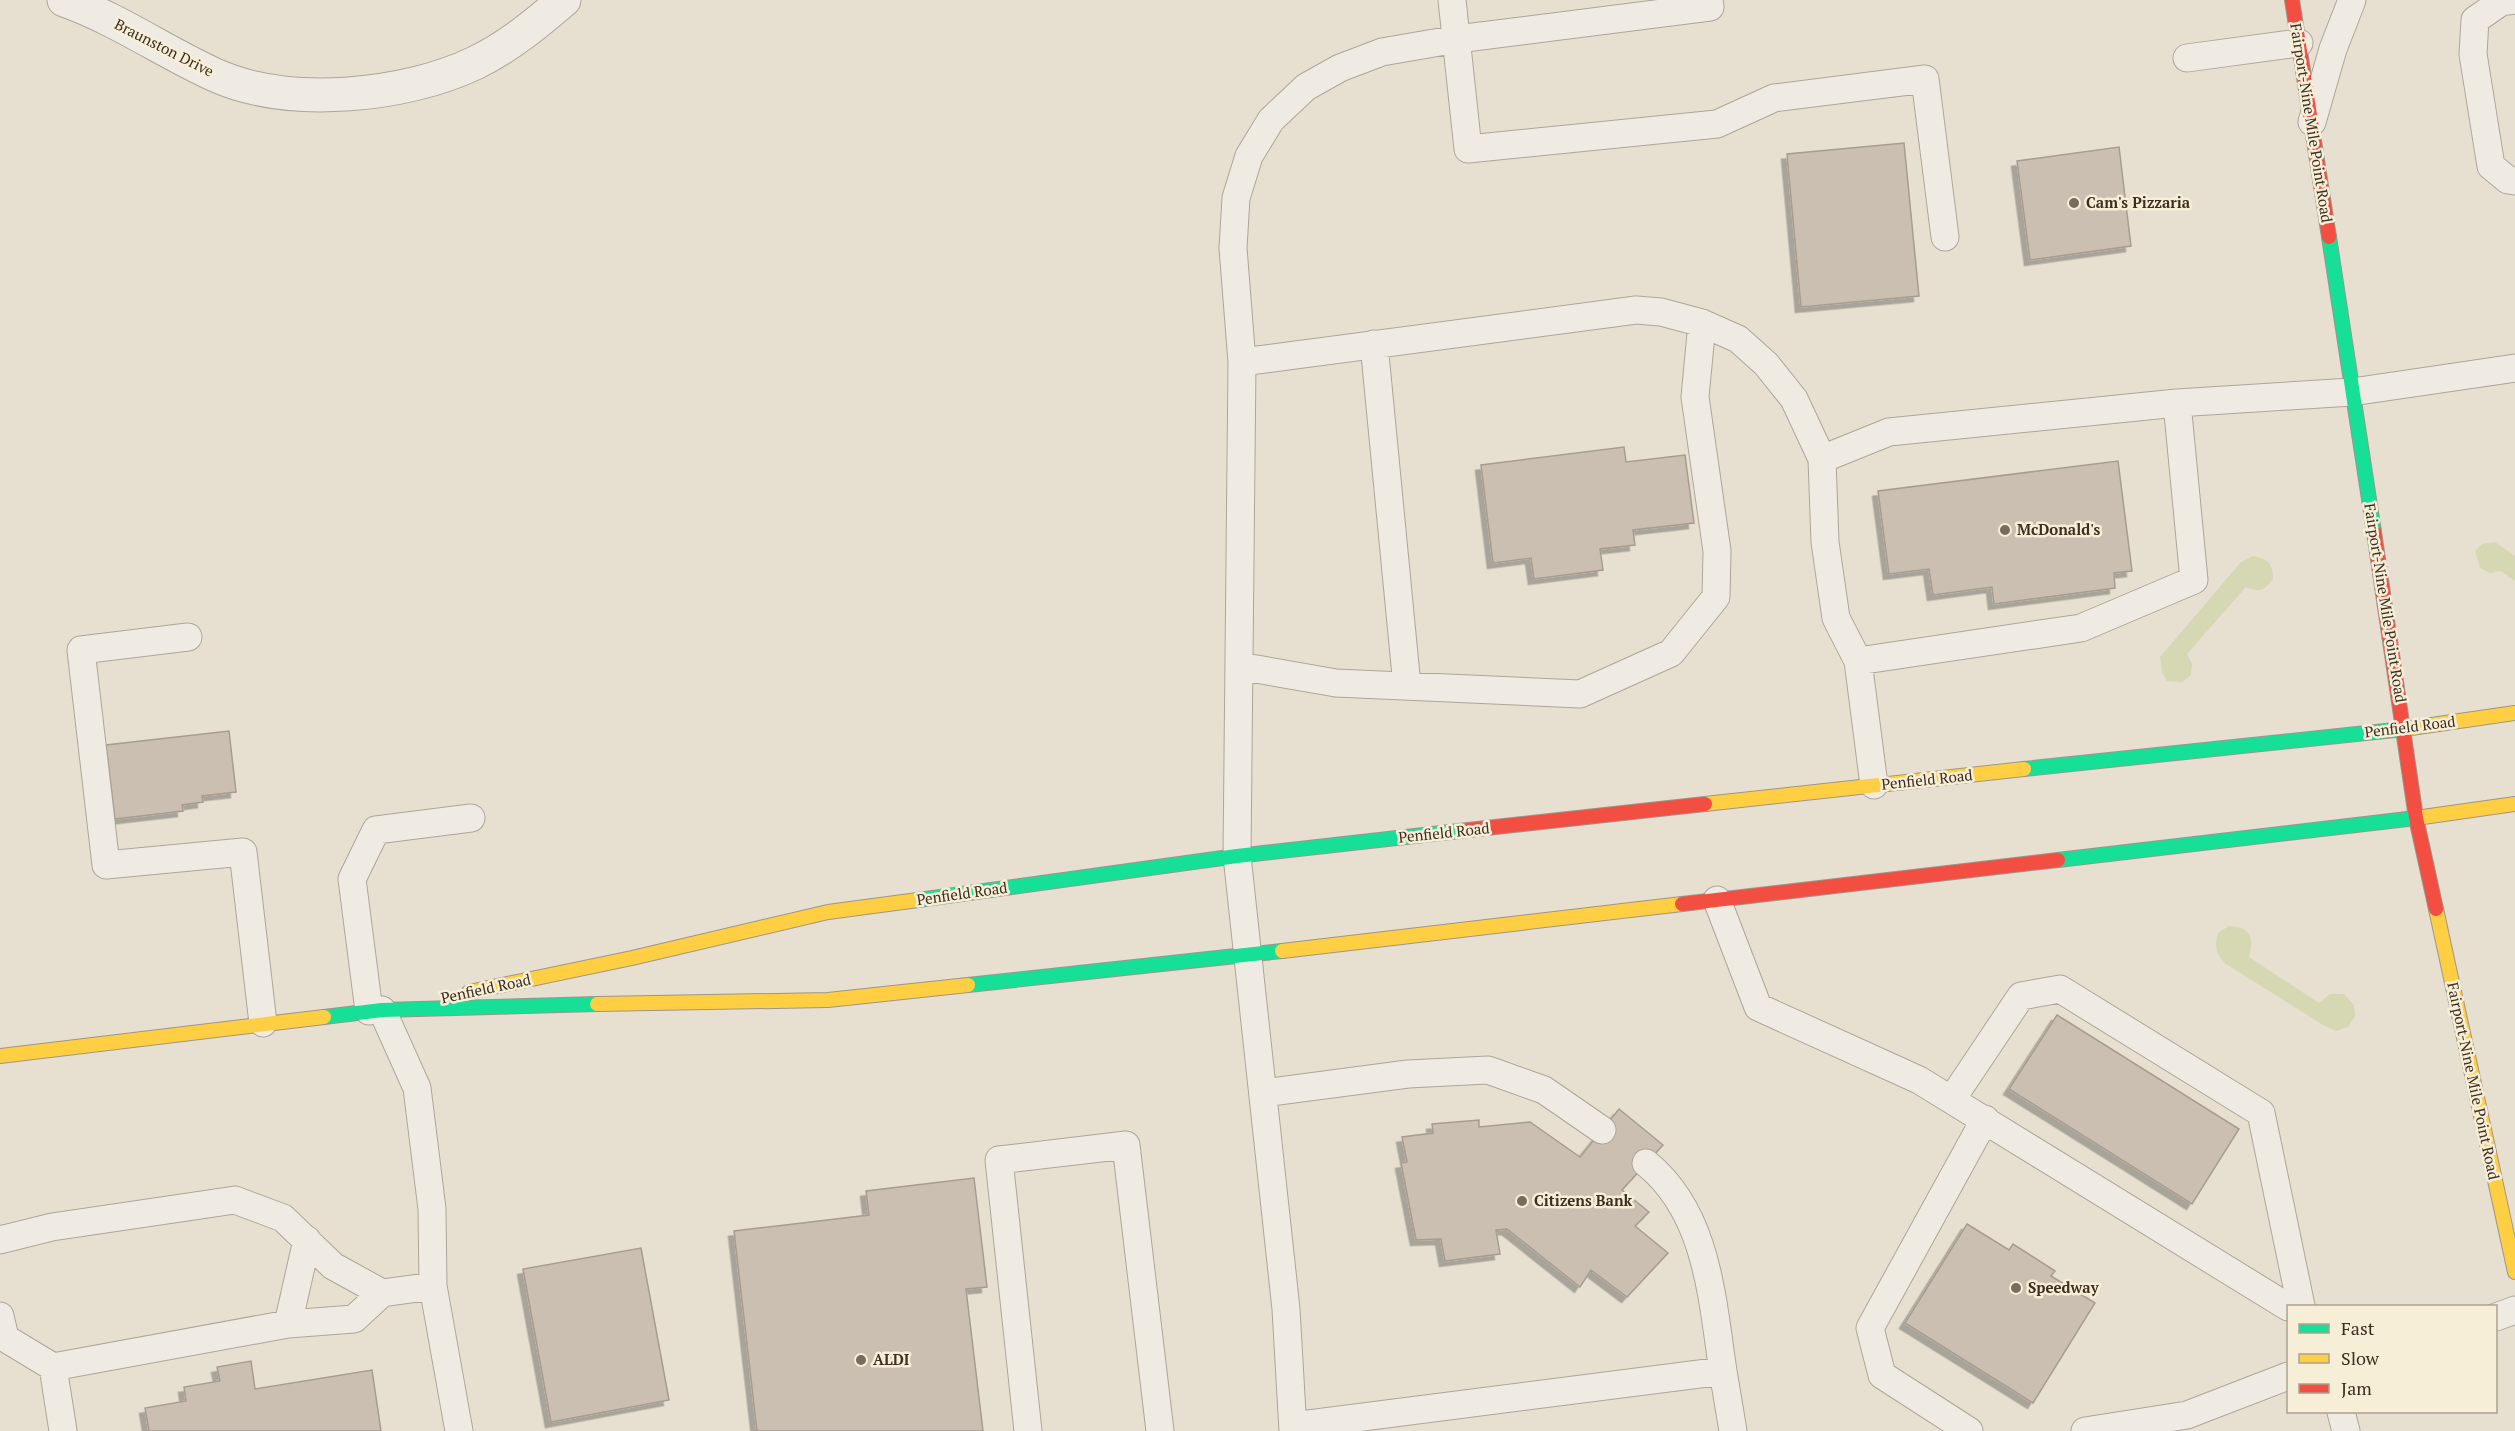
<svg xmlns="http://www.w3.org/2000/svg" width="2515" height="1431" font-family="'PT Serif',serif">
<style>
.green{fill:#d6d7b3}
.building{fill:#cbbfb2;stroke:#a89c90;stroke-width:1.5;filter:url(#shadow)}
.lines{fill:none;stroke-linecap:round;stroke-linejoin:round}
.lane-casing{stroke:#ada599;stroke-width:29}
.street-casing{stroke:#ada599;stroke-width:35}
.fast-casing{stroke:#9c958a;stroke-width:16}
.slow-casing{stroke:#9c958a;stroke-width:16}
.jam-casing{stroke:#9c958a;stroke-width:16}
.lane{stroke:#efebe3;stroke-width:27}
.street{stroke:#efebe3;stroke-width:33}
.fast{stroke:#16e098;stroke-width:14}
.slow{stroke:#ffcf43;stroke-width:14}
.jam{stroke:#f24e42;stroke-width:14}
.poi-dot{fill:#786c5e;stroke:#f7eed8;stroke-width:2}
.labels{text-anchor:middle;stroke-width:5;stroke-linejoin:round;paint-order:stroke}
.street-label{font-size:15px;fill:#3d2e20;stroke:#f7eed8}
.poi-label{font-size:15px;font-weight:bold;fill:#3d2e20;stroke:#f7eed8;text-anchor:start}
</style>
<defs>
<filter id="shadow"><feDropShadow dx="-5.5" dy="5.5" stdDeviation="0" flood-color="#0004"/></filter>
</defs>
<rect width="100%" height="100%" fill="#e7e0d1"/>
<path class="green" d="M2495,542L2515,556V581L2501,571L2490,573L2480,568L2475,551L2482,544Z
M2253,556C2269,559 2273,564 2273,579C2264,591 2259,593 2246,587L2187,654L2192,664L2191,675L2182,682L2167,681L2162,672L2160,657L2241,562Z
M2229,926C2251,927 2254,937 2249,957L2319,1003L2330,994H2344L2354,1005L2355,1016L2348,1027L2336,1031L2323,1025L2226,964C2216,954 2214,947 2218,933Z"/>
<path class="building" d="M1904,143L1919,296L1801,307L1787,154Z
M2119,147L2131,246L2030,260L2017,161Z
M1624,447L1626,462L1685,455L1694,523L1633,530L1635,545L1600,549L1603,570L1534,579L1531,558L1493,563L1481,465Z
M2118,461L2132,571L2114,573L2115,588L1994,604L1992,587L1933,595L1929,569L1889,574L1878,491Z
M229,731L236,792L202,796L203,802L182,805L183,811L115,819L106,745Z
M2057,1015L2239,1129L2192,1204L2009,1089Z
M1619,1109L1663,1145L1622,1190L1649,1212L1635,1226L1668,1253L1627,1297L1591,1270L1580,1287L1507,1229L1496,1230L1500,1254L1445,1261L1441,1239L1416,1240L1401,1163L1407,1162L1402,1137L1433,1133L1432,1124L1479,1120V1127L1530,1122L1580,1157Z
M974,1178L987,1287L966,1289L983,1431H757L734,1231L869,1215L866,1191Z
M1967,1224L2009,1250L2013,1244L2055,1271L2051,1276L2095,1303L2033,1403L1905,1323Z
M641,1248L669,1400L551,1422L523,1269Z
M251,1361L255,1389L372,1370L381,1431H149L145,1408L186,1401L184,1387L220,1381L217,1367Z"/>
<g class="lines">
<defs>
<path id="lane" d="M1452,0L1468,149L1717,124L1774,98L1925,79L1945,237
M2515,0L2501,2L2475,20L2473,54L2491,166L2508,180L2515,181
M2187,58L2299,43
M2312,122L2333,49L2352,0
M1374,344L1407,686
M1242,362L1636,310L1661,312L1702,323L1738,339L1766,364L1794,399L1822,459L1825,542L1836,618L1858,661L1874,785
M2177,403L2352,392L2515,368
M1822,459L1889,432L2177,403L2194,580L2081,628L1858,661
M188,637L81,650L106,865L243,852L263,1023
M1239,666L1336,683L1580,694L1671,653L1716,597L1717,551L1695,397L1702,323
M1717,900L1758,1007L1919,1080L2288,1307
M382,1010L417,1088L432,1209L433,1286L459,1431
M369,1011L352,879L376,830L471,818
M1263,1093L1408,1074L1488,1070L1544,1090L1602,1130
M1952,1099L2021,996L2060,989L2261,1113L2301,1306
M1646,1163C1708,1213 1712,1299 1723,1371
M0,1240L52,1227L235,1200L283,1218L333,1266L382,1293
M0,1316L5,1338L53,1367L288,1324L354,1319L382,1293L433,1286
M2496,1317L2515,1310
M288,1324L307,1240
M53,1367L63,1431
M2341,1412L2346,1431
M1293,1426L1723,1371L1733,1431
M1028,1431L999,1160L1126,1145L1160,1431
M1293,1431L1286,1309L1237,856L1242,362L1233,248L1236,198L1249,156L1271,120L1306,87L1340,68L1382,52L1457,39L1710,7L1709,0
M1969,1431L1882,1375L1870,1328L1985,1119
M2085,1431L2187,1415L2288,1376"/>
<path id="street" d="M64,0C118,19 164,52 215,75C288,108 404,97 475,63C508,47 536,24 564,0"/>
<path id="fast" d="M2329,237L2374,532
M2024,769L2404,729
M2058,860L2416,818
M918,900L1237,856L1468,830
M968,985L1282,951
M324,1017L382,1010L597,1004"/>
<path id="slow" d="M2404,729L2515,713
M1705,804L2024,769
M2416,818L2515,804
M2436,909L2515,1272
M1282,951L1682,904
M469,992L632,958L828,912L918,900
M597,1004L828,1000L968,985
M0,1056L324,1017"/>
<path id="jam" d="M2292,0L2329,237
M2374,532L2416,818L2436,909
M1468,830L1705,804
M1682,904L2058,860"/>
</defs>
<use href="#lane" class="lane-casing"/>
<use href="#street" class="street-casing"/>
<use href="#fast" class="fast-casing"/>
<use href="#slow" class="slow-casing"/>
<use href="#jam" class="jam-casing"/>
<use href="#lane" class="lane"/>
<use href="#street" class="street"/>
<use href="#fast" class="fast"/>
<use href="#slow" class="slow"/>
<use href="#jam" class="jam"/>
</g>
<g class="poi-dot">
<circle cx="2074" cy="203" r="6"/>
<circle cx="2005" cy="530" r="6"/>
<circle cx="1522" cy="1201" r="6"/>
<circle cx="2016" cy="1288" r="6"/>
<circle cx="861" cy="1360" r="6"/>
</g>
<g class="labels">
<g class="street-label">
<text transform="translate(164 48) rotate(27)" y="5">Braunston Drive</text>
<text transform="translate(2311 123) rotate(81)" y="5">Fairport-Nine Mile Point Road</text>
<text transform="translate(2385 603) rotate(81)" y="5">Fairport-Nine Mile Point Road</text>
<text transform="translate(2410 727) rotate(-7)" y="5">Penfield Road</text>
<text transform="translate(1927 780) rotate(-6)" y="5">Penfield Road</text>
<text transform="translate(1444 833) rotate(-6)" y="5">Penfield Road</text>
<text transform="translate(962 894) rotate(-8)" y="5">Penfield Road</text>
<text transform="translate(486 989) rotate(-12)" y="5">Penfield Road</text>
<text transform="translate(2473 1081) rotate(78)" y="5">Fairport-Nine Mile Point Road</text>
</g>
<g class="poi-label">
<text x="2086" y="208">Cam's Pizzaria</text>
<text x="2017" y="535">McDonald's</text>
<text x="1534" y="1206">Citizens Bank</text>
<text x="2028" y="1293">Speedway</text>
<text x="873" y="1365">ALDI</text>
</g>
</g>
<rect x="2287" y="1305" width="210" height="108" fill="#f7eed8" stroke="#ada18e" stroke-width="1.5"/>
<rect x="2299" y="1324" width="30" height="9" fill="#16e098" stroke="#ada18e" stroke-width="1.5"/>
<text x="2341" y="1335" font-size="18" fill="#3d2e20">Fast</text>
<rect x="2299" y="1354" width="30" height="9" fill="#ffcf43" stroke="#ada18e" stroke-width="1.5"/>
<text x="2341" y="1365" font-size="18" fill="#3d2e20">Slow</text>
<rect x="2299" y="1384" width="30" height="9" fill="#f24e42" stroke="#ada18e" stroke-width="1.5"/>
<text x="2341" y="1395" font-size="18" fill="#3d2e20">Jam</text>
</svg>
